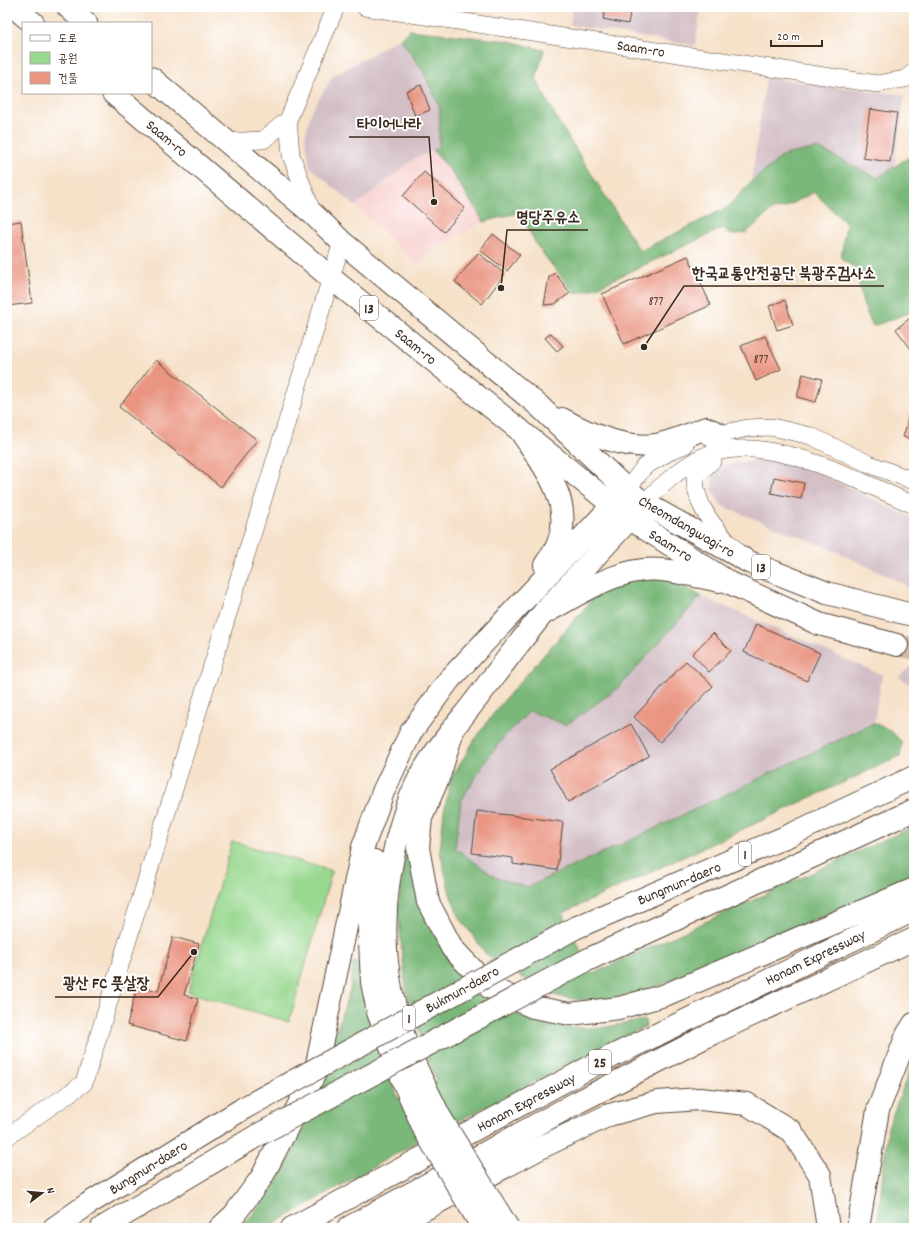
<svg xmlns="http://www.w3.org/2000/svg" width="921" height="1235" font-family="Dekko,'Poor Story',sans-serif">
<style>
.built{fill:#f7d0cf}
.industrial{fill:#d2bec5}
.green{fill:#98d88f;stroke:#6a8156}
.forest{fill:#7ab87a;stroke:#5a714c}
.building{fill:#ea9582}
.lines{fill:none;stroke-linecap:round;stroke-linejoin:round}
.major-tunnel{stroke:#d1bca7;stroke-width:22;stroke-dasharray:22 11;stroke-linecap:butt}
.minor-casing{stroke:#574538;stroke-width:18}
.major-casing{stroke:#574538;stroke-width:24}
.highway-casing{stroke:#574538;stroke-width:24}
.minor{stroke:#fff;stroke-width:17}
.major{stroke:#fff;stroke-width:22}
.highway{stroke:#fff;stroke-width:22}
.major-bridge-casing{stroke:#574538;stroke-width:24;stroke-linecap:butt}
.highway-bridge-casing{stroke:#574538;stroke-width:24;stroke-linecap:butt}
.major-bridge{stroke:#fff;stroke-width:22}
.highway-bridge{stroke:#fff;stroke-width:22}
.labels{text-anchor:middle;stroke-width:4;stroke-linejoin:round;paint-order:stroke}
.number-label{font-size:13px;fill:#674537}
.shield{fill:#fff;stroke:#766a62;stroke-width:1}
.shield-label{font-size:14px;font-weight:bold;fill:#3b2a1e}
.street-label{font-size:15px;fill:#3b2a1e;stroke:#fff}
.leader{fill:none;stroke:#3b2a1e;stroke-width:1.5}
.callout-dot{fill:#3b2a1e;stroke:#fff;stroke-width:1.5}
.callout-label{font-size:16px;text-anchor:middle;font-weight:bold;fill:#3b2a1e;stroke:#fff;stroke-width:4;stroke-linejoin:round;paint-order:stroke}
</style>
<rect width="100%" height="100%" fill="#fff"/>
<filter id="ink" filterUnits="userSpaceOnUse"><feTurbulence type="fractalNoise" baseFrequency=".025" numOctaves="2"/><feDisplacementMap in="SourceGraphic" scale="8" xChannelSelector="R" yChannelSelector="G"/><feConvolveMatrix kernelMatrix="1 2 1 2 8 2 1 2 1" color-interpolation-filters="sRGB"/></filter>
<filter id="wash" filterUnits="userSpaceOnUse"><feTurbulence type="fractalNoise" baseFrequency=".012" numOctaves="4" result="noise"/><feDisplacementMap in="SourceGraphic" scale="16" xChannelSelector="R" yChannelSelector="G"/><feGaussianBlur stdDeviation="0.9" result="paint"/><feColorMatrix in="noise" values="0 0 0 0 0 0 0 0 0 0 0 0 0 0 0 0 0 1.4 0 .05"/><feComposite in="paint" operator="in"/></filter>
<g filter="url(#wash)">
<rect width="100%" height="100%" fill="#f6e1c9"/>
<path class="built" d="M433,151L448,167L484,222L435,248L418,265L355,206L416,157Z"/>
<path class="industrial" d="M573,7H701L695,46L570,25Z
M400,38L423,71L440,108L439,147L433,151L416,157L355,206L310,167L305,137L311,112L333,76Z
M766,78L905,95L894,168L877,178L818,148L784,155L751,182Z
M776,458L819,473L901,513L914,517V593L904,584L831,549L722,506L712,490L713,476L724,465Z
M701,596L882,675L874,723L635,838L527,887L495,877L454,848L461,801L485,762L504,737L530,710L566,725L617,689Z
M914,663V687L899,677Z"/>
<path class="green" d="M232,841L332,871L289,1022L188,992Z"/>
<path class="forest" d="M410,30L509,41L544,50L536,79L558,121L640,251L728,207L751,182L784,155L818,148L877,178L914,154V311L873,326L864,307L856,269L841,258L846,224L814,192L784,208L772,210L746,233L732,235L723,228L591,290L574,293L537,246L520,212L484,222L448,167L433,151L439,147L440,108L423,71L400,38Z
M665,576L701,596L617,689L566,725L530,711L504,737L485,762L461,801L455,848L495,877L527,887L635,838L874,723L891,731L902,742L900,756L563,913L592,974L914,826V877L654,988L610,999L579,1000L553,995L498,964L486,954L460,918L450,894L440,851L444,811L451,779L475,739L500,705L600,591L618,580Z
M412,855L494,1000L524,1018L565,1027L600,1028L645,1020L646,1026L420,1140L267,1228H241L270,1193L291,1156L315,1096L350,990L353,963L356,961L363,974L383,1055L398,1099L436,1081L406,990L398,911L405,856Z
M914,1059V1228H877L888,1127Z"/>
<g id="blocks">
<path class="building" d="M606,7H631L628,24L603,19Z
M421,85L430,110L415,116L406,91Z
M870,109L897,113L890,162L863,158Z
M424,172L465,208L444,232L403,196Z
M21,221L32,303L7,306V223Z
M493,234L520,255L507,271L480,250Z
M478,253L505,274L482,304L455,282Z
M688,256L711,305L624,344L602,294Z
M555,273L570,293L555,304L544,305L549,277Z
M785,300L793,325L777,330L769,306Z
M914,315V353L896,329Z
M551,333L563,346L557,351L545,338Z
M765,336L781,369L756,381L741,346Z
M156,360L257,440L221,487L119,407Z
M803,374L822,379L816,402L797,397Z
M910,414L914,415V440L903,437Z
M774,477L804,483L801,499L771,493Z
M756,624L820,653L807,681L744,652Z
M713,633L731,651L709,672L692,654Z
M686,661L713,686L660,742L634,717Z
M631,724L649,756L568,802L550,769Z
M477,811L563,822L557,870L513,864V858L472,853Z
M173,937L199,944L184,995L198,999L187,1041L127,1025L137,986L158,991Z"/>
</g>
</g>
<g filter="url(#ink)">
<use href="#blocks" fill-opacity="0" stroke="#574538" stroke-width="1"/>
<g class="lines">
<path class="major-tunnel" d="M897,645L914,649"/>
<defs>
<path id="minor" d="M365,7L877,84L905,79L914,72
M288,120L336,7
M225,142L263,140L288,120L291,155L313,214
M709,437L747,428L772,427L811,436L869,464L914,481
M713,460L695,477C695,507 716,530 736,550
M627,490L644,467L674,449L685,445
M644,503C658,488 685,464 704,456C766,430 856,480 914,505
M7,1137L84,1083L342,242"/>
<path id="major" d="M14,7L33,23
M68,7L86,23
M151,78L313,214L342,242L539,406L627,490L644,503L749,562L827,593L908,614
M113,93L331,278L630,519L730,583L819,624L897,645
M562,419C589,434 624,449 656,445C672,442 690,434 706,428L720,434
M546,612C580,594 621,565 662,570C681,572 700,577 719,581
M575,928L790,835L914,777
M589,959L914,810
M54,1228L88,1204L244,1108
M102,1228L258,1135"/>
<path id="highway" d="M519,429C542,464 576,502 557,546C554,553 549,559 545,565
M453,730L439,776L421,818L418,848L428,902L452,948L489,987L533,1007L570,1014L619,1008L665,995L914,889
M374,861L368,903L372,982L378,1012L404,1083
M420,1076C383,998 376,922 397,839C403,816 411,791 424,770C438,746 458,723 475,701C498,671 521,640 545,611C578,575 611,539 644,503
M220,1228L234,1215L262,1177L315,1073L363,847L383,792L411,732L449,680L627,490
M292,1228L592,1066L914,910
M348,1228L578,1102L711,1034L914,939
M389,1228L544,1146L609,1115L657,1102L700,1099L747,1104L791,1131L820,1175L828,1228
M858,1228L878,1110L907,1035L914,1024"/>
</defs>
<use href="#minor" class="minor-casing"/>
<use href="#major" class="major-casing"/>
<use href="#highway" class="highway-casing"/>
<use href="#minor" class="minor"/>
<use href="#major" class="major"/>
<use href="#highway" class="highway"/>
<defs>
<path id="major-bridge" d="M244,1108L575,928
M258,1135L589,959"/>
<path id="highway-bridge" d="M420,1076L440,1117L508,1228
M404,1083L425,1131L483,1228"/>
</defs>
<use href="#major-bridge" class="major-bridge-casing"/>
<use href="#highway-bridge" class="highway-bridge-casing"/>
<use href="#major-bridge" class="major-bridge"/>
<use href="#highway-bridge" class="highway-bridge"/>
</g>
</g>
<g class="labels">
<g class="number-label">
<text x="656" y="305">877</text>
<text x="761" y="363">877</text>
</g>
<g class="shield">
<rect x="360" y="296" width="18" height="24" rx="3"/>
<rect x="752" y="555" width="18" height="24" rx="3"/>
<rect x="739" y="842" width="12" height="24" rx="3"/>
<rect x="403" y="1006" width="12" height="24" rx="3"/>
<rect x="589" y="1050" width="22" height="24" rx="3"/>
</g>
<g class="shield-label">
<text x="369" y="313">13</text>
<text x="761" y="572">13</text>
<text x="745" y="859">1</text>
<text x="409" y="1023">1</text>
<text x="600" y="1067">25</text>
</g>
<g class="street-label">
<text transform="translate(641 48) rotate(9)" y="5">Saam-ro</text>
<text transform="translate(167 138) rotate(40)" y="5">Saam-ro</text>
<text transform="translate(416 346) rotate(39)" y="5">Saam-ro</text>
<text transform="translate(687 526) rotate(30)" y="5">Cheomdangwagi-ro</text>
<text transform="translate(671 545) rotate(32)" y="5">Saam-ro</text>
<text transform="translate(679 883) rotate(-23)" y="5">Bungmun-daero</text>
<text transform="translate(815 957) rotate(-26)" y="5">Honam Expressway</text>
<text transform="translate(462 989) rotate(-29)" y="5">Bukmun-daero</text>
<text transform="translate(526 1102) rotate(-28)" y="5">Honam Expressway</text>
<text transform="translate(148 1167) rotate(-32)" y="5">Bungmun-daero</text>
</g>
</g>
<path class="leader" d="M434 202L429 137H349M501 288L507 230H588M644 347L684 286H884M194 952L158 997H55"/>
<g class="callout-dot">
<circle cx="434" cy="202" r="4"/>
<circle cx="501" cy="288" r="4"/>
<circle cx="644" cy="347" r="4"/>
<circle cx="194" cy="952" r="4"/>
</g>
<g class="callout-label">
<text x="389" y="129">타이어나라</text>
<text x="548" y="222">명당주유소</text>
<text x="784" y="278">한국교통안전공단 북광주검사소</text>
<text x="106" y="988">광산 FC 풋살장</text>
</g>
<rect width="921" height="1235" fill="none" stroke="#fff" stroke-width="24"/>
<rect x="22" y="22" width="130" height="72" fill="#ffffff" stroke="#b1aaa5"/>
<rect x="30" y="35" width="20" height="6" fill="#ffffff" stroke="#b1aaa5"/>
<text x="58" y="42" font-size="12" fill="#3b2a1e">도로</text>
<rect x="30" y="52" width="20" height="12" fill="#98d88f" stroke="#b1aaa5"/>
<text x="58" y="62" font-size="12" fill="#3b2a1e">공원</text>
<rect x="30" y="72" width="20" height="12" fill="#ea9582" stroke="#b1aaa5"/>
<text x="58" y="82" font-size="12" fill="#3b2a1e">건물</text>
<g transform="translate(42 1193) rotate(74)" stroke="#ffffff" stroke-width="3" paint-order="stroke">
<path d="M0-3L7 15L0 10L-7 15Z" fill="#3b2a1e"/>
<text y="-6" font-size="11" font-weight="bold" text-anchor="middle" fill="#3b2a1e">N</text>
</g>
<path d="M771 40v6h51v-6" fill="none" stroke="#3b2a1e" stroke-width="2"/>
<text x="777" y="40" font-size="12" fill="#3b2a1e" stroke="#ffffff" stroke-width="3" paint-order="stroke">20 m</text>
</svg>
